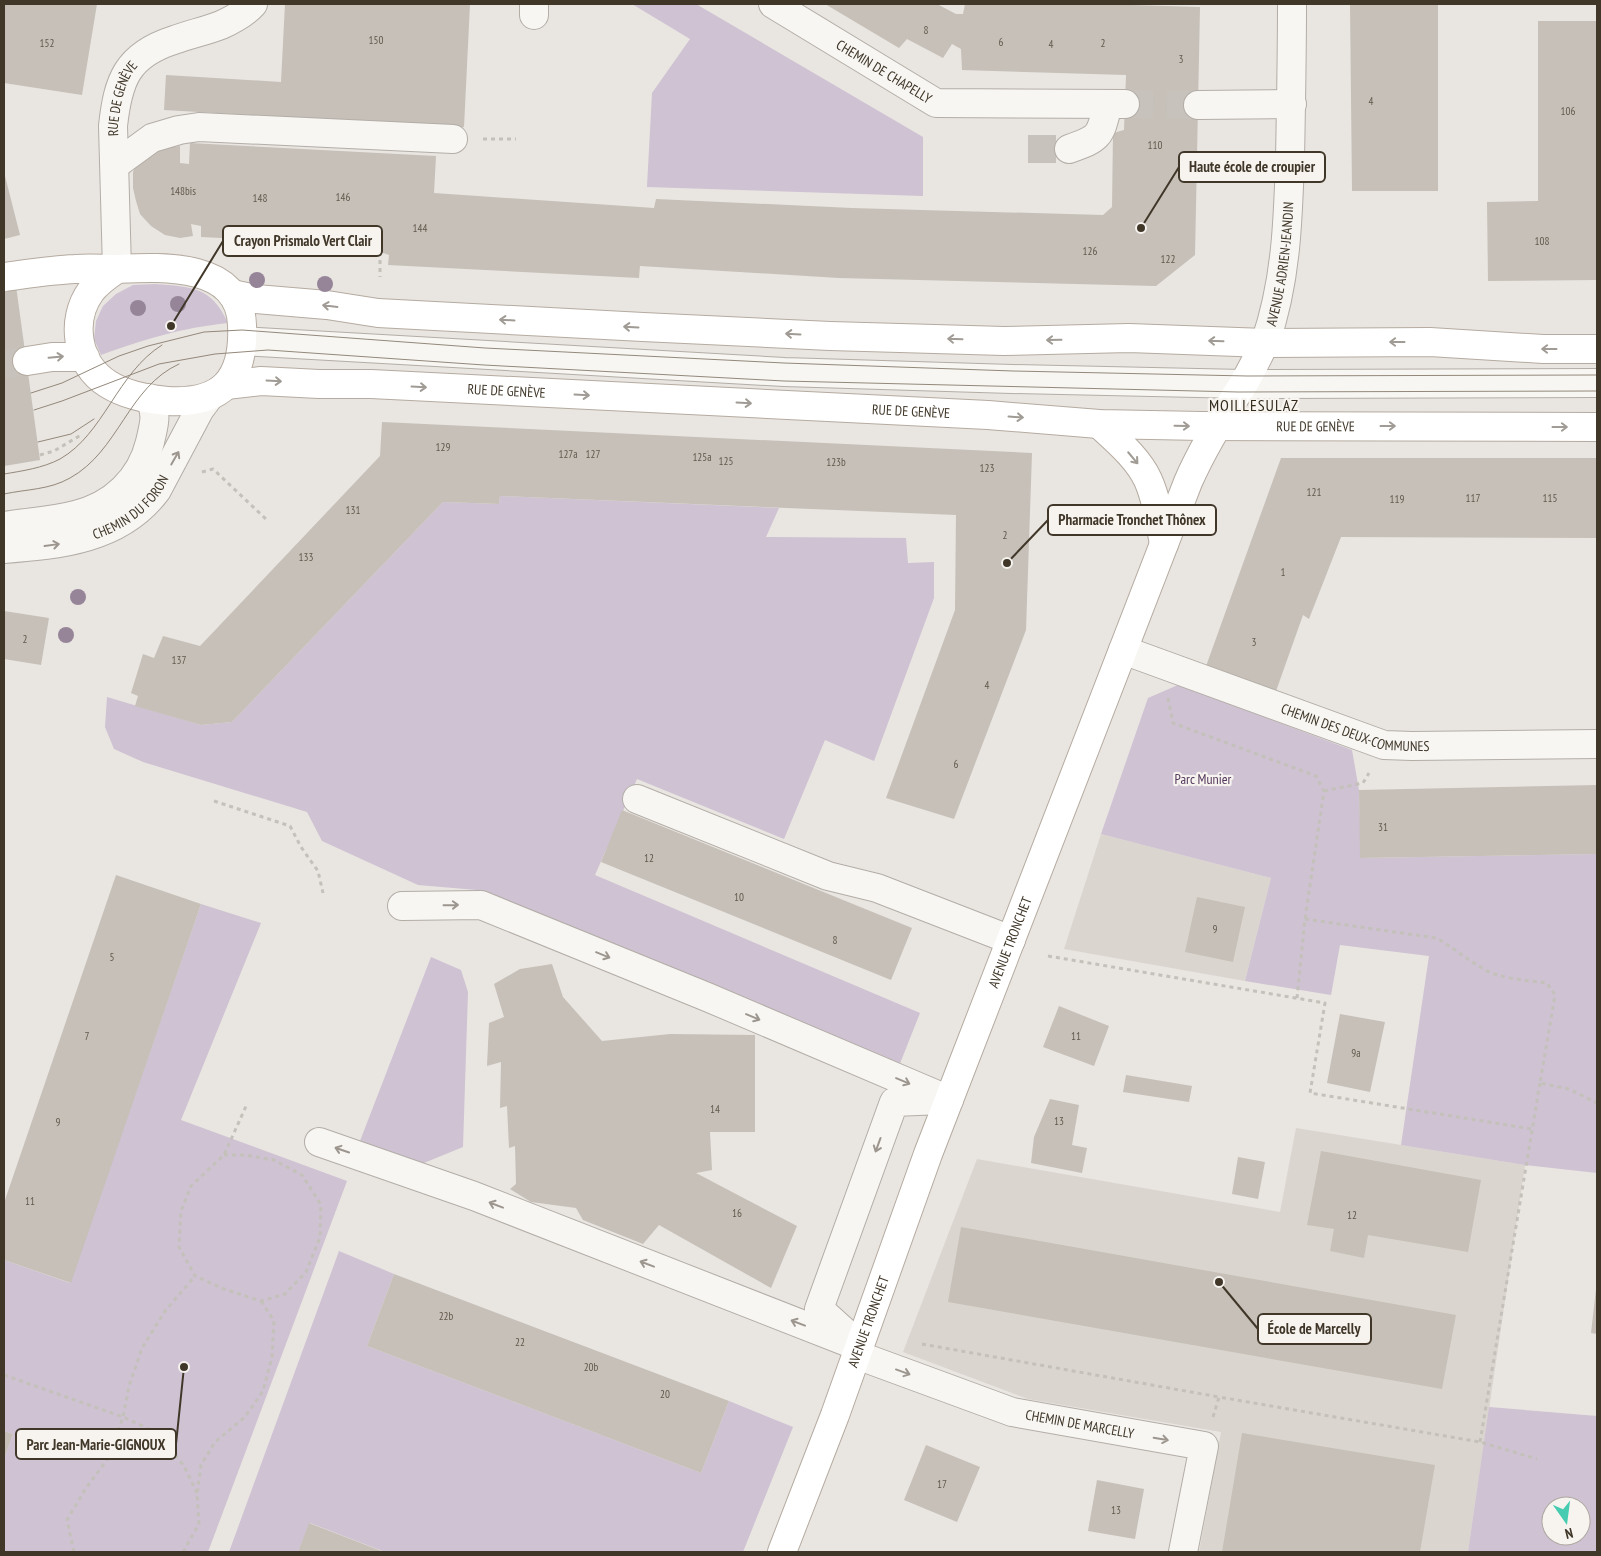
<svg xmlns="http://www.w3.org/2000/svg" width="1601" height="1556" font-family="'PT Sans Narrow',sans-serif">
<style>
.built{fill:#dbd5cf}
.green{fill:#cec2d3;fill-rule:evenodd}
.building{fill:#c6c0b8}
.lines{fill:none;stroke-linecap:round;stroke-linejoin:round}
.minor-tunnel{stroke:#c7c2bc;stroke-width:28;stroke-dasharray:28 14;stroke-linecap:butt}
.major-tunnel{stroke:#c7c2bc;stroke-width:28;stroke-dasharray:28 14;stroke-linecap:butt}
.minor-casing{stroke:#b3ada6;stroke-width:30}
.major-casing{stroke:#b5aba0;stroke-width:30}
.path{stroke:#c4c1ba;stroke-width:3;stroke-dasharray:4 4;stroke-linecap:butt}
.minor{stroke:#f7f6f3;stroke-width:28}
.major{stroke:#fff;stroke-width:28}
.tram{stroke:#93887a;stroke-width:1}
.tree{fill:#968598}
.oneway{stroke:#a09b94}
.oneway2{stroke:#9c968e}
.labels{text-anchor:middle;stroke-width:4.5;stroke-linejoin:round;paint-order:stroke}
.number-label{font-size:11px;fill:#62594d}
.street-label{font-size:14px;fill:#403729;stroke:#f7f4f0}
.park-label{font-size:14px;fill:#53375c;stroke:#f7f4f0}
.quarter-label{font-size:16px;letter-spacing:1px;fill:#31291b;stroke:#f7f4f0}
.leader{fill:none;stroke:#403729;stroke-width:2}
.callout-dot{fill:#403729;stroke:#f7f4f0;stroke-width:2}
.callout{fill:#f7f4f0;stroke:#403729;stroke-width:2}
.callout-label{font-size:15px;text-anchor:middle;font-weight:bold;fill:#403729}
</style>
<rect width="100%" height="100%" fill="#e9e5e1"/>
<path class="built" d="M1101,834L1271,878L1245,981L1064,949Z
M1296,1128L1525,1165L1468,1552H1199L1221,1432L1028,1399L903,1352L977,1159L1280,1212Z"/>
<path class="green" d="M632,4H696L923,137V196L647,187L652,93L690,39Z
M155,284C192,287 211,286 228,323C181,328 145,339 101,355L94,339L96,321L103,306L116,294L133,285Z
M500,496L779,508L766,537L906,538L908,563L934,562V598L874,761L825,740L784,839L637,779L595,875L920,1013L899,1066L477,890L418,885L322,841L307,812L143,762L114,749L105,727L107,697L201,725L232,722L443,502L499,504Z
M1178,685L1352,750L1359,790L1361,858L1597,854V1173L1525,1165L1401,1145L1429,956L1340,945L1331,995L1245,981L1271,878L1101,834L1148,698Z
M201,904L261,923L181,1120L347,1181L208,1552H4V1459L13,1434L4,1431V1260L70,1283Z
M431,957L461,970L468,992L463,1147L419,1165L360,1141Z
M339,1251L394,1274L367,1346L701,1473L729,1401L793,1427L743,1552H385L310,1523L298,1552H229Z
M1489,1407L1597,1416V1552H1468ZM1551,1506H1581V1536H1551Z"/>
<path class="building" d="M4,4H97L82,95L4,83Z
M285,4H470L464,127L164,110L166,75L281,82Z
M825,4H937L956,14H963L965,4H1098L1200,7L1195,255L1156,286L839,278L640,266L639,278L388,265L389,255L346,240L347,227L337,226L336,244L201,237V226L191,224L193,236L180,238L165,235L151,226L140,214L136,201L133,188V172L139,159L164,148L180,146V163L189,164L190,143L436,156L434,193L654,208L656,199L852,208L1103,215L1112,207L1113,133L1124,130L1126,75L962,70L961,49L952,44L943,58L907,39L899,48Z
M1350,4H1438V191H1352Z
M1538,21H1597V280L1488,281L1487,202L1538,201Z
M4,172L20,235L4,239Z
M16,286L40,460L4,466V293Z
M382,422L1032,453L1026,630L954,819L886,798L955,610L956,515L500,496L499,504L443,502L232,722L201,725L135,706L138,696L131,693L143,654L154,658L163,636L200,646L380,456Z
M1281,458H1597V538L1341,537L1309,619L1303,615L1275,694L1205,669Z
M4,611L49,618L41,665L4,659Z
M1597,785V854L1360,858L1359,790Z
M622,810L912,928L891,980L601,862Z
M116,875L201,904L71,1283L4,1260V1203Z
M1197,897L1245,907L1233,962L1185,952Z
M552,964L563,997L602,1041L670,1034L755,1035V1132H710L712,1170L696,1173L797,1226L771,1288L659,1225L643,1244L583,1220L576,1208L531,1202L510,1189L516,1184L515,1146L509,1148L507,1106L500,1108L501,1062L487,1066L489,1023L504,1017L494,984L520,969Z
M1059,1006L1109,1026L1094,1066L1043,1047Z
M1340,1014L1385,1022L1370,1092L1327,1083Z
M1126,1075L1192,1086L1189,1102L1123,1092Z
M1050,1099L1079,1105L1072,1145L1087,1148L1082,1173L1031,1163L1034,1137Z
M1321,1151L1481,1180L1468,1252L1368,1235L1364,1258L1330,1251L1334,1229L1307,1225Z
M1238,1157L1265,1162L1258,1199L1232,1194Z
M961,1227L1456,1315L1442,1389L948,1302Z
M394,1274L729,1401L701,1473L367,1346Z
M1596,1289H1597V1334L1591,1333Z
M4,1431L13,1434L4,1459Z
M1242,1433L1435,1465L1420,1552H1222Z
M926,1445L980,1467L957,1522L904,1500Z
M1097,1480L1144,1489L1135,1539L1088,1531Z
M309,1523L384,1552H298Z"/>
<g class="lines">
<path class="minor-tunnel" d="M1125,104L1198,105
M1028,149H1069"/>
<path class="major-tunnel" d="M4,364L27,361"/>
<defs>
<g id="minor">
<path id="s1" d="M773,4L936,103L1125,104"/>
<path d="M534,15V4"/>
<path d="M1198,105L1292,104"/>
<path d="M1069,149C1101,138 1100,136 1108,104"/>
<path d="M115,165L152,138L179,130L199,127L453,139"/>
<path id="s2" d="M117,269L113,126C118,80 127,55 174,40C190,34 206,31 221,25C232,20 245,13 253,4"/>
<path d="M242,341L784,372L1012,379L1243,384L1597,383"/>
<path id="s3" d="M1265,343C1286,283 1288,222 1290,159C1291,107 1292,56 1292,4"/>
<path d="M4,526C27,522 52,521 75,515C113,506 141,479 150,442C154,424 158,415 149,398"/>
<path id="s4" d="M4,549C60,545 121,539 157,490L200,409L209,397"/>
<path id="s5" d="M1123,650L1384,745L1412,746L1597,744"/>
<path d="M637,799L828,876L877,888L1011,940"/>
<path d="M402,906L481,905L707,997L949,1100"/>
<path d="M319,1142L474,1196L860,1347"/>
<path d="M850,1337L819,1309L894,1102L942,1100"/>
<path id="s6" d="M857,1355L1012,1412L1204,1446L1183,1552"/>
</g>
<g id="major">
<path d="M4,277C27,274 51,270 75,269C89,268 103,269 117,269C161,267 240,262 242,325C243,345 241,369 226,385C200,411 136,402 108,384C76,364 70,320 91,291C98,282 108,275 117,269"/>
<path d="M232,294L256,299L327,305L378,313L643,327L830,336L1004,341L1129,338L1265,343L1430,342L1543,349H1597"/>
<path d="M27,361L52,357H85"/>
<path id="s7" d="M226,385L261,381L319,384H371L988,415L1099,424L1202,426L1597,427"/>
<path d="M1099,424C1116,440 1138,458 1148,480C1157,500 1160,523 1164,544"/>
<path id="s8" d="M782,1552L835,1415L928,1154L1188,482C1202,450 1219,423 1237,394C1248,378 1256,360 1265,343"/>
</g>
</defs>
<use href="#minor" class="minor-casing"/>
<use href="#major" class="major-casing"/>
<path class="path" d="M483,139H516
M380,252V277
M40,455L54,451L81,435
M202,472L213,469L267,520
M1168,698L1173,723L1316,776L1324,791L1305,919L1297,998
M1324,791L1363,783L1369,773
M214,801L290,826L301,847L318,871L323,893
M1305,919L1436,938C1453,947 1466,959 1482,968C1499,979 1527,980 1547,983L1555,995L1540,1083L1569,1089L1597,1103
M1048,956L1325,1003L1310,1093L1532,1129
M224,1155H245L274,1160L302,1175L321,1205L320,1237L306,1272L285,1294L261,1301L224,1289L195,1276L179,1247L181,1211L191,1186L224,1155L247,1104
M922,1344L1219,1397
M4,1375L123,1417L147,1428L165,1442L184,1466L197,1493
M1213,1417L1219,1397L1480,1442L1537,1459
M1480,1442L1540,1083
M74,1552L67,1520L86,1488L109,1457L123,1417L129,1386L142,1348L165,1311L195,1276
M183,1552L199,1524L197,1494L201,1465L215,1442L245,1417L263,1391L272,1357L274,1321L261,1301"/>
<use href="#minor" class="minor"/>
<use href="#major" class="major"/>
<path class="tram" d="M31,393L62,383L119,356L148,346L204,332L242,330L485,348L784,363L1013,371L1247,376L1597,375
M34,410L62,401L159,364L215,354L268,350L484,365L784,381L1238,392L1597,391
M38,442L71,434L94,419
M4,474C22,471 43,468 60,459C104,434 117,373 162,345
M4,494C27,489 49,490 70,478C119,451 128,387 179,364"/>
</g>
<g class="tree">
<circle cx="257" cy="280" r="8"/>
<circle cx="325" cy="284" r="8"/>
<circle cx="178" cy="304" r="8"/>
<circle cx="138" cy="308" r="8"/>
<circle cx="78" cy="597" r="8"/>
<circle cx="66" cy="635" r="8"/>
</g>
<defs><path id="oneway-shaft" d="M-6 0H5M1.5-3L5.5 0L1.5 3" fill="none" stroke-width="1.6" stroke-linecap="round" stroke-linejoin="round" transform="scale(1.25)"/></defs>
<g class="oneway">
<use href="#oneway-shaft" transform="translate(330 306) rotate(-173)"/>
<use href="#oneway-shaft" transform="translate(507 320) rotate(-177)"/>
<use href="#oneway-shaft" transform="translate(631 327) rotate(-177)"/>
<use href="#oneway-shaft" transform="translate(793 334) rotate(-177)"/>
<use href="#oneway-shaft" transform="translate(955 339) rotate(-178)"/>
<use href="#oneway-shaft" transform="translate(1054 340) rotate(179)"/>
<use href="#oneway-shaft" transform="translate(1216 341) rotate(-178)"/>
<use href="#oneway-shaft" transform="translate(1397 342) rotate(-180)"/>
<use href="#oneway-shaft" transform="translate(1549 349) rotate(-180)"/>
<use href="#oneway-shaft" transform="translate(56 357) rotate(-5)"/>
<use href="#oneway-shaft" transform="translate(274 381) rotate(3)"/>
<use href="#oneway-shaft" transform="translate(419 387) rotate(3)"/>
<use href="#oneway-shaft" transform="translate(582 395) rotate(3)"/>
<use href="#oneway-shaft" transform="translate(744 403) rotate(3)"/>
<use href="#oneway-shaft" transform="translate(1016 417) rotate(4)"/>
<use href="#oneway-shaft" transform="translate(1182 426) rotate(1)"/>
<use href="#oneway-shaft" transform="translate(1388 426)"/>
<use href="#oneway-shaft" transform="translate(1560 427)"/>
<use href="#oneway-shaft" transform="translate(1133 458) rotate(50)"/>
</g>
<g class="oneway2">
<use href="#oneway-shaft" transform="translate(175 458) rotate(-60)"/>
<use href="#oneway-shaft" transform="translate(52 545) rotate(-8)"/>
<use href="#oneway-shaft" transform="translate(451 905) rotate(-1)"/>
<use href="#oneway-shaft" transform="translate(603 955) rotate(22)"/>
<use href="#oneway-shaft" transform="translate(753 1017) rotate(23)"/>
<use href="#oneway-shaft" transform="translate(903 1081) rotate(23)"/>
<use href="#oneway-shaft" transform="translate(878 1145) rotate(110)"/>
<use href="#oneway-shaft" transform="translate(342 1150) rotate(-161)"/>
<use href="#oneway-shaft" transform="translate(496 1205) rotate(-159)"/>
<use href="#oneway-shaft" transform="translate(647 1264) rotate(-159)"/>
<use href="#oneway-shaft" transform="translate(798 1323) rotate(-159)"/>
<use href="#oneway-shaft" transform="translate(903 1372) rotate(20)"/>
<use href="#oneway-shaft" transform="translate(1161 1439) rotate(10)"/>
</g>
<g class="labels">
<g class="number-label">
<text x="926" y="34">8</text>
<text x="376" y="44">150</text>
<text x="1001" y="46">6</text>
<text x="47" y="47">152</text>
<text x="1103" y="47">2</text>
<text x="1051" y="48">4</text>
<text x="1181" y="63">3</text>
<text x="1371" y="105">4</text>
<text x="1568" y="115">106</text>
<text x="1155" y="149">110</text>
<text x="183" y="195">148bis</text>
<text x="343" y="201">146</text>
<text x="260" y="202">148</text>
<text x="420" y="232">144</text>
<text x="1542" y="245">108</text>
<text x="1090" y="255">126</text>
<text x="1168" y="263">122</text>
<text x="443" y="451">129</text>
<text x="568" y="458">127a</text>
<text x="593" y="458">127</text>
<text x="702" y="461">125a</text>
<text x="726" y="465">125</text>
<text x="836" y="466">123b</text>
<text x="987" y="472">123</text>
<text x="1314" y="496">121</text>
<text x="1473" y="502">117</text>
<text x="1550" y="502">115</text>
<text x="1397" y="503">119</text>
<text x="353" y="514">131</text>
<text x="1005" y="539">2</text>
<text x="306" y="561">133</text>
<text x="1283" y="576">1</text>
<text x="25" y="643">2</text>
<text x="1254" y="646">3</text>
<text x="179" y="664">137</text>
<text x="987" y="689">4</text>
<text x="956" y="768">6</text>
<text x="1383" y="831">31</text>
<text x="649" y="862">12</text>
<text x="739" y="901">10</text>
<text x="1215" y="933">9</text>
<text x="835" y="944">8</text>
<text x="112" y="961">5</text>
<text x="87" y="1040">7</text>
<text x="1076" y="1040">11</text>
<text x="1356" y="1057">9a</text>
<text x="715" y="1113">14</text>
<text x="1059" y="1125">13</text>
<text x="58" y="1126">9</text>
<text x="30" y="1205">11</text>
<text x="737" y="1217">16</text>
<text x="1352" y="1219">12</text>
<text x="446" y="1320">22b</text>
<text x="520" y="1346">22</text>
<text x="591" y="1371">20b</text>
<text x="665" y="1398">20</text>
<text x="942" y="1488">17</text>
<text x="1116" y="1514">13</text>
</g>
<g class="street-label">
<text dy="5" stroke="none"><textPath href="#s1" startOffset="130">CHEMIN DE CHAPELLY</textPath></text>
<text dy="5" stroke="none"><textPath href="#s2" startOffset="172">RUE DE GENÈVE</textPath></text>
<text dy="5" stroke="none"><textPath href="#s3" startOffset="81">AVENUE ADRIEN-JEANDIN</textPath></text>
<text dy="5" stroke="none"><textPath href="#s7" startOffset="281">RUE DE GENÈVE</textPath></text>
<text dy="5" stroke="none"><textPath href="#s7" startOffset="686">RUE DE GENÈVE</textPath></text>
<text dy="5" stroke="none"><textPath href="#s7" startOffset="1091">RUE DE GENÈVE</textPath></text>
<text dy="5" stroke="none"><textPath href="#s4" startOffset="138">CHEMIN DU FORON</textPath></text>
<text dy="5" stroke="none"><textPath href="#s5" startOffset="246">CHEMIN DES DEUX-COMMUNES</textPath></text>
<text dy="5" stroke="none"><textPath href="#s8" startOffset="651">AVENUE TRONCHET</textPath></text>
<text dy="5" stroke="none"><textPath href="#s8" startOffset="246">AVENUE TRONCHET</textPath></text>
<text dy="5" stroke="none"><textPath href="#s6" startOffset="234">CHEMIN DE MARCELLY</textPath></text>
</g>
<g class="park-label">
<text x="1203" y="784">Parc Munier</text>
</g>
<g class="quarter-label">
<text x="1254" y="411">MOILLESULAZ</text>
</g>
</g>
<path class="leader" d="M1141 228L1179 167M171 326L223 241M1007 563L1048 520M1219 1282L1258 1329M184 1367L176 1444"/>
<g class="callout-dot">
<circle cx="1141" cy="228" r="5"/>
<circle cx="171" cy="326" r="5"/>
<circle cx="1007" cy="563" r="5"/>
<circle cx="1219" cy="1282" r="5"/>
<circle cx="184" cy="1367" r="5"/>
</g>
<g class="callout">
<rect x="1179" y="152" width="146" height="30" rx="5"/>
<rect x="223" y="226" width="159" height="30" rx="5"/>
<rect x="1048" y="505" width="168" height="30" rx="5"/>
<rect x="1258" y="1314" width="113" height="30" rx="5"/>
<rect x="16" y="1429" width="160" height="30" rx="5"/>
</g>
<g class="callout-label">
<text x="1252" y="172">Haute école de croupier</text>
<text x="303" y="246">Crayon Prismalo Vert Clair</text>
<text x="1132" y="525">Pharmacie Tronchet Thônex</text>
<text x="1314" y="1334">École de Marcelly</text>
<text x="96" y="1450">Parc Jean-Marie-GIGNOUX</text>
</g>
<rect width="1601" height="1556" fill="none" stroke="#403729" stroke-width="10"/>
<g transform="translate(1566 1521) rotate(166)"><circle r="24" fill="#f7f4f0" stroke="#aea8a0"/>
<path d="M0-4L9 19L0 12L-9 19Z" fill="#48ccb1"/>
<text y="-8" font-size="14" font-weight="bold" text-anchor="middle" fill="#403729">N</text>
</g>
</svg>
